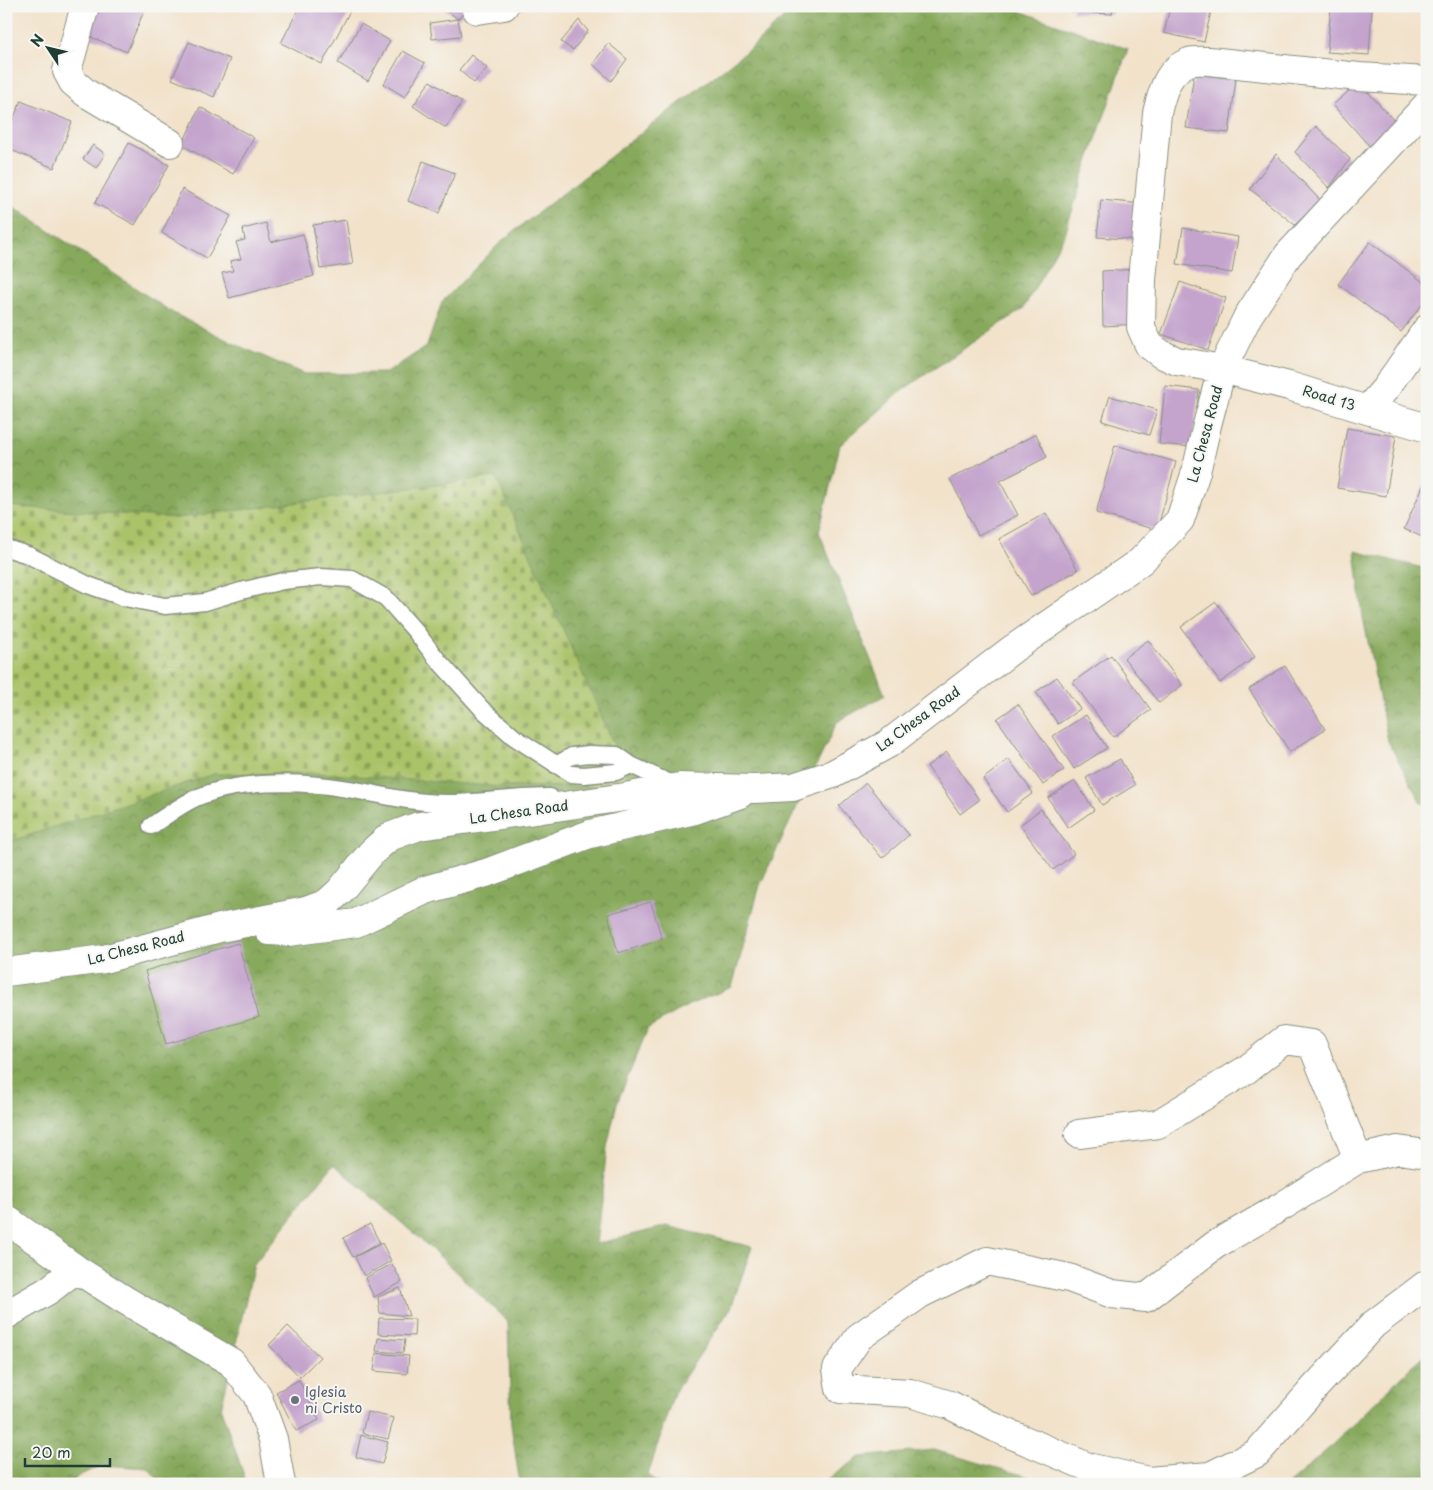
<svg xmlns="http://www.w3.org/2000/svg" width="1433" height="1490" font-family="'Playpen Sans',sans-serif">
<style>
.forest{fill:url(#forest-crowns);stroke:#537348}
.cemetery{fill:url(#cemetery-stones);stroke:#64804e}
.building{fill:#c4a4cd}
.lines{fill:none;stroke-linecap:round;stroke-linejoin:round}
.service-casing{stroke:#88907f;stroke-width:19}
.minor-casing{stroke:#88907f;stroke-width:30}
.service{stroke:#fff;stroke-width:16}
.minor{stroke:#fff;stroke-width:28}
.worship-dot{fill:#6b7280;stroke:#f6f6f2;stroke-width:2}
.labels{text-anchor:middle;stroke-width:4;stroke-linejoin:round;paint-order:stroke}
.street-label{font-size:14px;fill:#1f3d34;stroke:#f6f6f2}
.worship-label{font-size:14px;fill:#5b616d;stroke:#f6f6f2;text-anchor:start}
</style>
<defs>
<pattern id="forest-crowns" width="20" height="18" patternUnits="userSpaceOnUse" patternTransform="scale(1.25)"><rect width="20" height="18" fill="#87a95c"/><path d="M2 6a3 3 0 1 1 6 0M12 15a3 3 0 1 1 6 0" fill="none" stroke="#6e8b4d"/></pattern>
<pattern id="cemetery-stones" width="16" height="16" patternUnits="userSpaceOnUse" patternTransform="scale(1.25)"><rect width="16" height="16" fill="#aac368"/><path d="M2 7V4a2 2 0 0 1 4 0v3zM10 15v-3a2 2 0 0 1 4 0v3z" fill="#8aa056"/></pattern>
</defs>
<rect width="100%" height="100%" fill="#f6f6f2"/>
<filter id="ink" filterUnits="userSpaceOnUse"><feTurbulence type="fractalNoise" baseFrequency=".02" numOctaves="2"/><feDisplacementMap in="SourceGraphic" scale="10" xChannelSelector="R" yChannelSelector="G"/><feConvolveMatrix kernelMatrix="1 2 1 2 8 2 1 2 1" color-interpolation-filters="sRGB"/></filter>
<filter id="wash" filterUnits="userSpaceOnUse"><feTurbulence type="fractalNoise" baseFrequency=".0096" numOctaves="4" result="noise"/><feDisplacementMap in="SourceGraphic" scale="20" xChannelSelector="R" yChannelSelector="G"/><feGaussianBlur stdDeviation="1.12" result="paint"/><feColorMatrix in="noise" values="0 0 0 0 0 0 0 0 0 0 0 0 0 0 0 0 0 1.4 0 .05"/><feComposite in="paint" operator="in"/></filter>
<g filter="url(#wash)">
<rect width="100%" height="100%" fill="#f2e2ca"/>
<path class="forest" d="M796,6H1005L1128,49L1083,176L1065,234L1023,309L904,389L840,445L819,532L885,695L837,722L760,885L732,987L689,1005L648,1028L617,1103L607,1147L596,1244L667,1226L752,1247L731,1308L674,1393L648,1475L659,1484H520L511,1425L508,1322L435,1252L334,1164L254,1264L221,1409L247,1484H162L148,1468L101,1465L77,1477L68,1484H6V205L15,208L173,313L237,345L304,374L386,373L427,346L442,302L503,240L752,47Z
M1355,551L1427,569V804L1421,803L1388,741L1363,617Z
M1427,1353V1484H1288L1328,1449L1410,1368Z
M934,1450L1054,1484H821L860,1457Z"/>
<path class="cemetery" d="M496,477L632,786L504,787L318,773L214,774L6,843V506L177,518Z"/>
<g id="blocks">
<path class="building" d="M99,6H132L144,11L127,52L86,35Z
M300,6H346L351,9L322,64L281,43Z
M441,6H469L458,19Z
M1074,6H1113L1112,14L1072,12Z
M1170,6L1212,7L1204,42L1164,33Z
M1331,6L1372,9L1369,55L1327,52Z
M458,19L461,36L432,39L430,23Z
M579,20L588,31L573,50L561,42Z
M361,24L390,41L368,81L338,63Z
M189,42L230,59L214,97L172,79Z
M608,43L627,59L611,81L593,64Z
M403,51L425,63L405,97L384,84Z
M471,55L487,68L474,83L459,70Z
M1194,74L1236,79L1229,133L1186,128Z
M430,81L462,102L446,128L413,106Z
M1359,82L1397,124L1371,148L1333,105Z
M21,101L72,122L54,168L6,148V136Z
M200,107L254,138L233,174L182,145Z
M1316,126L1350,159L1329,188L1295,152Z
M129,143L169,165L135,225L95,203Z
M93,145L105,154L96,168L83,159Z
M1276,154L1320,200L1295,225L1250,189Z
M423,161L455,173L439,213L408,201Z
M182,189L231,216L207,258L162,233Z
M1101,200L1143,204L1140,240L1097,237Z
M346,220L353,264L320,269L313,225Z
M266,223L271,242L303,234L314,276L229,298L222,273L233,271L230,261L241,259L236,242L245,240L243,229Z
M1183,228L1238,237L1232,273L1177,264Z
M1370,242L1427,285V298L1401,332L1338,284Z
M1138,269L1139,324L1103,326L1102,271Z
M1180,282L1226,298L1208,350L1161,334Z
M1165,386L1199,390L1192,447L1159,444Z
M1110,396L1157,410L1149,435L1102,421Z
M1347,428L1396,436L1386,496L1337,488Z
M1036,434L1047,457L1000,481L1018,515L978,535L950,479Z
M1115,445L1176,462L1157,530L1096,513Z
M1427,477V539L1404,529Z
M1046,513L1078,570L1031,596L999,539Z
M1216,602L1255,657L1220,683L1181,627Z
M1148,640L1182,685L1159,703L1124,658Z
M1111,655L1151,710L1113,737L1073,682Z
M1285,666L1325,729L1290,752L1249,689Z
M1057,677L1080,709L1058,724L1036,692Z
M1018,704L1064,770L1043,785L997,719Z
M1086,715L1107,748L1074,769L1053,736Z
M947,752L979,800L960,814L927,766Z
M1009,759L1033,793L1007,812L983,779Z
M1120,759L1135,785L1102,805L1086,778Z
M1075,781L1094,810L1068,828L1048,798Z
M866,783L909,835L882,858L839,806Z
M1041,809L1074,854L1053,870L1020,825Z
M651,902L662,940L618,953L608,914Z
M238,943L259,1017L166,1044L145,971Z
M370,1224L380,1243L353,1257L343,1238Z
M382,1243L391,1261L364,1276L355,1257Z
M392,1264L402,1282L374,1297L365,1278Z
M400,1288L409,1316L380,1313L378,1297Z
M379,1318L415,1319L414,1336L378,1334Z
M288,1326L320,1357L300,1377L269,1345Z
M378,1338L405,1340L403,1353L376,1351Z
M376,1353L409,1356L407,1374L374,1371Z
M299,1380L319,1420L296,1431L276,1392Z
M367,1412L394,1418L388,1439L362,1433Z
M361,1435L388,1442L382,1464L356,1457Z"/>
</g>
</g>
<g filter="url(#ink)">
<use href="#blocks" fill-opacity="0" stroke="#88907f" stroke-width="1"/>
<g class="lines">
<defs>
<path id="service" d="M6,548L28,555L88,585L125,598L165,606L205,602L241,591L283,581L321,577L352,579L386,598L416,632L437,659L483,710L514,737L571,774L584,775L616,772L631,765
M556,765L572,756L589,754L617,755L631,765L676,786
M151,826C165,817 180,805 196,798C236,780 299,781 342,788C370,792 397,800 425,802C466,806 508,797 550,797"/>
<path id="minor" d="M85,6L67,71L73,82L86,93L170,143
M477,10L504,6
M1427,81L1359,77L1209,61C1203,61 1195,60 1189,62C1167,70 1162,93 1157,113L1142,280L1141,327L1149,345L1161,354L1177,361L1222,369L1289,386L1367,410L1385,389L1427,329
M1367,410L1427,428
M269,931L288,932L356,923L425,890L486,873L590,834L695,810L740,794
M6,972L104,959L220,928L306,911L327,903L340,891L372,852L389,837L419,826L529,811L625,797L679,787L755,789L793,787L833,774L888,744L1014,648L1141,561L1180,520L1196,472L1207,425L1222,369L1248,316L1288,255L1427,105
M1079,1134L1158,1124L1246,1070L1284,1040L1312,1044L1358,1159
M1427,1154L1398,1150L1358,1159L1284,1205L1215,1245L1146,1298L1112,1294L1069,1278L987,1261L920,1294L859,1337L837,1369L840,1389L910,1393L950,1405L996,1428L1088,1467L1148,1481L1210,1476L1257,1453L1317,1385L1374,1324L1427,1284
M6,1219L76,1269L125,1300L231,1362L257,1395L273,1439L281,1484
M6,1315L49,1290L76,1269"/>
</defs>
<use href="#service" class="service-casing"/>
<use href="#minor" class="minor-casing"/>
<use href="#service" class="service"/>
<use href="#minor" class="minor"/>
</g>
</g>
<circle class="worship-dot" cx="295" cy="1400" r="5"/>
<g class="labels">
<g class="street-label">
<text transform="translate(1329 398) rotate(17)" y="5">Road 13</text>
<text transform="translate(1205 434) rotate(-75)" y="5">La Chesa Road</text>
<text transform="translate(918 719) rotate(-36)" y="5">La Chesa Road</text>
<text transform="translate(519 812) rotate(-8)" y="5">La Chesa Road</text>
<text transform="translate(136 948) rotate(-14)" y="5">La Chesa Road</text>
</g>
<g class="worship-label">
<text x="305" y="1397">Iglesia<tspan x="305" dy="16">ni Cristo</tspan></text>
</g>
</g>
<rect width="1433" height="1490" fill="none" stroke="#f6f6f2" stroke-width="25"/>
<g transform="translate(48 48) rotate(305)" stroke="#f6f6f2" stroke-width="4" paint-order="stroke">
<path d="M0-4L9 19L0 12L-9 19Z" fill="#1f3d34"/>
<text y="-8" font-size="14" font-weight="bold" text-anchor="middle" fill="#1f3d34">N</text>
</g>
<path d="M25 1458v8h85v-8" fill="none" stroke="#1f3d34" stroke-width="2.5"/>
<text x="32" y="1458" font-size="15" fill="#1f3d34" stroke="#f6f6f2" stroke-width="4" paint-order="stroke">20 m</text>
</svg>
